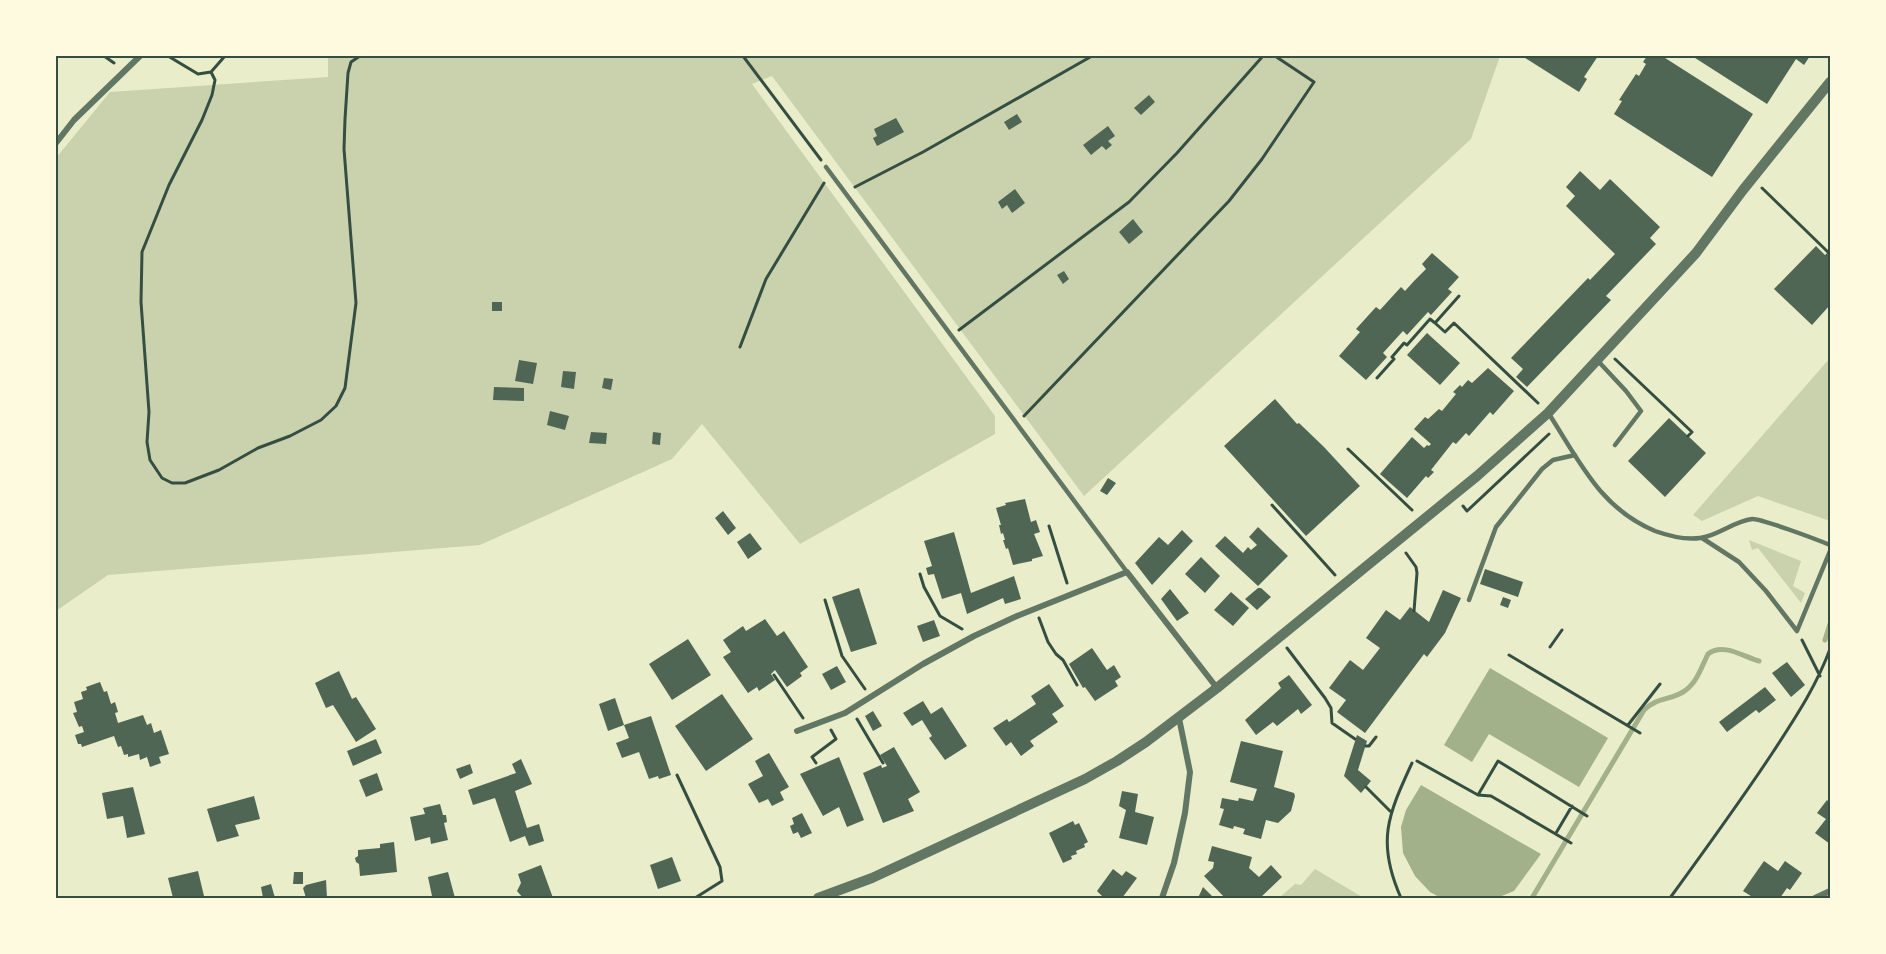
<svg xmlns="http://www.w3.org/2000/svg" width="1886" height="954" font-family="Inter,sans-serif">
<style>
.green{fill:#cad2ad}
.water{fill:#a3b18a}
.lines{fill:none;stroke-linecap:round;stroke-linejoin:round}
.stream{stroke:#a3b18a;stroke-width:5}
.building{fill:#4f6655}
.path{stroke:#344e41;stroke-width:3}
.service{stroke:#617663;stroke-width:4.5}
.minor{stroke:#617663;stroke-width:6}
.tertiary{stroke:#617663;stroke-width:10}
.neatline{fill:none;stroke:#344e41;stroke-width:2}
</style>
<rect width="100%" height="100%" fill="#e9edc9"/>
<path class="green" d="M328,56H1500L1471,139L1084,496L772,76L752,84L995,416V434L800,544L702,424L672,459L480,545L108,575L56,611V158L110,92L328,77Z
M1830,358V521L1758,496L1702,521L1693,515Z
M1749,540L1801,561L1793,586L1805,593L1801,603L1758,548L1752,550Z
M1315,869L1364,898H1279L1295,884L1301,885Z"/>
<path class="water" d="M1490,668L1608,738L1579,787L1489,734L1472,762L1444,745Z
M1421,785L1541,854L1514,891L1497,898H1441L1430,892L1415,876L1403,853L1401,827L1406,810Z"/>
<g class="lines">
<path class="stream" d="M1825,640L1830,624
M1532,898L1644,710C1658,696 1672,701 1686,690C1697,682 1702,666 1708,654C1723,642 1744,657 1759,661"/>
</g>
<path class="building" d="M1522,56H1598L1584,77L1587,79L1579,92Z
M1647,56H1662L1753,114L1712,177L1614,114L1622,101L1619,100L1636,74L1639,76L1646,64L1643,62Z
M1692,56H1810L1804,65L1796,59L1767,104Z
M1149,95L1155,102L1141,115L1134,108Z
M1017,114L1022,122L1009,130L1004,122Z
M896,118L904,132L877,146L873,138L877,136L874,129Z
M1108,126L1115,136L1108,141L1112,145L1106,150L1102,146L1091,155L1083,145Z
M1580,171L1600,190L1610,179L1660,227L1650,238L1656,244L1606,296L1611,300L1527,387L1516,377L1523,369L1511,358L1588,278L1590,280L1615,254L1566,206L1575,196L1566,187Z
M1015,189L1025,203L1012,213L1007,205L1002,209L998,202Z
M1133,219L1143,232L1129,244L1119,232Z
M1816,246L1825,255L1830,250V305L1812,325L1774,289Z
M1432,253L1459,277L1448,289L1452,292L1431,315L1428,312L1407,335L1403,331L1383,353L1387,357L1366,380L1339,356L1360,332L1356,329L1376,307L1380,310L1401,287L1405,291L1415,280L1426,269L1422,264Z
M1064,271L1069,279L1063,284L1057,275Z
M492,302H502V311H492Z
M1427,333L1460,363L1440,385L1407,355Z
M519,360L537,363L533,384L515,381Z
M1488,368L1514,391L1493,415L1490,412L1469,436L1466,433L1456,444L1453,442L1431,470L1434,472L1428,478L1426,476L1407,498L1380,474L1412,437L1424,448L1427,445L1429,446L1431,444L1414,429L1425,417L1428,419L1439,409L1442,411L1456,394L1453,392L1460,385L1462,387L1468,380L1472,383Z
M563,371L576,372L574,389L561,387Z
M604,378L613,379L611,390L602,388Z
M494,387L524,388V401L493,400Z
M1275,399L1297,424L1299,423L1324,447L1360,486L1306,536L1224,446Z
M550,411L569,416L565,430L547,425Z
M1669,418L1706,453L1665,497L1628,461Z
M591,432L607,433L606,444L589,443Z
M653,432L661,433L660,445L652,444Z
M1108,478L1116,483L1107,495L1100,491Z
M1025,499L1031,522L1036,520L1040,532L1034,534L1043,556L1032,559V561L1013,565L1008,548L1006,549L1003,540H1005L1003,533L1001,534L999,525H1001L996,508L1006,505L1005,503Z
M723,511L736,528L728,535L715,518Z
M1258,527L1288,556L1258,586L1215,546L1225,536L1243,553L1248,547L1251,550L1257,545L1249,537Z
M1182,530L1193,541L1152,585L1135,563L1159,537L1168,545Z
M954,532L971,593L1014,576L1021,599L1005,604L1003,598L967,614L961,593L942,599L934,574L928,575L926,568L932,566L924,541Z
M750,533L762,549L748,559L737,542Z
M1201,557L1220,576L1205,593L1185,574Z
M1485,569L1523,582L1518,597L1480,584Z
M859,588L877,644L851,652L832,597Z
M1258,588H1261L1271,597L1257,610L1245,599Z
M1170,589L1189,613L1177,621L1161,599Z
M1443,590L1461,598L1445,633L1427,657L1424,654L1365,733L1337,712L1346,700L1329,688L1350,660L1363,670L1380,648L1366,638L1386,610L1400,620L1410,607L1429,622Z
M1231,592L1249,608L1233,626L1214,610Z
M1503,597L1511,600L1508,608L1500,605Z
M765,619L777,636L784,631L808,667L800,673L802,676L787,687L775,670L771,674L775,680L759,691L757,687L748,693L723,657L731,652L723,640L743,626L746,631Z
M934,620L940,636L923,642L917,626Z
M688,639L711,675L672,700L649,664Z
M1092,648L1107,670L1114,665L1121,677L1115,681L1118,686L1095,701L1085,687L1083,688L1069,664Z
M1787,662L1805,685L1791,697L1772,673Z
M837,666L846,682L831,690L822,674Z
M339,671L352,699L356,697L376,729L356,742L333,705L326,708L315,683Z
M1289,675L1312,705L1301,714L1298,709L1277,726L1273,722L1256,735L1245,720L1281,688L1278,683Z
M100,682L104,692L107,691L111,704L115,702L118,712L115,713L118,723L143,715L147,725L151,723L154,733L161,730L169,754L159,757L161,763L150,767L147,757L140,760L139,754L128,757V754L124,755L121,746L118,747L114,736L82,747L81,744H78L75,735L84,732L82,726L79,727L73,713L77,712L74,702L83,699L81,692L87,690L86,687Z
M1049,684L1064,706L1052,714L1058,722L1030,741L1034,746L1021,756L1011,742L1006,746L993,728L1007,719L1009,722L1036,704L1031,696Z
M1765,687L1776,700L1759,713L1756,710L1727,732L1719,722Z
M722,694L753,739L706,771L675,726Z
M615,698L624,725L608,731L599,704Z
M923,701L931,714L942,707L967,746L945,760L929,738L932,736L922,720L912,726L903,713Z
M873,711L882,726L873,731L865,716Z
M651,716L671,775L659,779L658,776L649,779L639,752L622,758L616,743L629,738L624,725Z
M1357,735L1367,741L1358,770L1371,781L1361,793L1344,776Z
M376,739L382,753L353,766L347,751Z
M1241,741L1283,751L1274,787L1294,793L1295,796L1291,811L1278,823L1266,820L1261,839L1243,834L1245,829L1234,826L1233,829L1219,825L1224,809L1220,808L1222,798L1238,801L1239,798L1253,801L1257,789L1230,782Z
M894,747L920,792L908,799L914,811L883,823L863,773L881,765L882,768L887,766L880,755Z
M769,753L789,787L780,792L784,800L772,806L768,799L759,803L748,784L763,776L755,761Z
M839,757L864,820L847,827L839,807L823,816L800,774Z
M521,759L532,784L515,791L527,828L539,824L544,841L529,846L525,836L510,842L495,798L473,805L468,790L516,773L512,764Z
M470,764L473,773L460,779L456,769Z
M377,773L383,790L366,797L359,780Z
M133,787L145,834L127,838L123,816L107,819L102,793Z
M1122,791L1138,794L1135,812L1154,817L1147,845L1119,838L1126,810L1119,806Z
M254,796L260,819L235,825L239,836L217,842L207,809Z
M1827,800L1830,803V844L1815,833L1826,819L1817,813Z
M440,804L443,815H446L447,822L444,823L448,840L431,844L430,837L415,841L410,817L425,814L423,808Z
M802,813L812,833L801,838L798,832L793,834L790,826L794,824L792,818Z
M1073,821L1075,825L1079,823L1088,842L1084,844L1085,847L1076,851L1077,854L1071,856L1072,859L1063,863L1049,833Z
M394,842L397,872L360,876L359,864L356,862L355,858L358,856V850L380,848V844Z
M1212,846L1252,857L1249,868L1259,877L1271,865L1282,877L1260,898H1225L1204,876L1213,868L1214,862L1208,861Z
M672,857L681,881L658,889L650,865Z
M1764,861L1778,871L1785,861L1802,873L1790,890L1787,888L1780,898H1754L1743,891Z
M541,865L553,898H523L517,891L521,883L518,874Z
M1113,869L1122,876L1126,871L1137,878L1122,898H1104L1097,891Z
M198,871L204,896L192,898H173L168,878Z
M294,872H303V884H293Z
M448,872L455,898H427L432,896L428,877Z
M326,880L327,898H306L303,888L306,885Z
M271,884L275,898H263L261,887Z
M1203,887L1214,898H1198Z"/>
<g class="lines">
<path class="path" d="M104,56L114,63
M168,56L198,74L211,72L225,56
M743,56L821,160
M211,72L215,80L212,95L202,120L169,185L142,252L141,302L149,412L147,442L150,460L162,478L172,483H185L219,470L258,448L290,436L321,420L336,406L345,388L356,303L344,149L345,119L348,73L351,62L360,56
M855,187L923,152L1092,56
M1762,188L1830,254
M1435,323L1445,332L1454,323L1538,403
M959,330L1129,202L1177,153L1263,56
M740,347L766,279L824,183
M1615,359L1692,432L1688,436
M1377,378L1394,359L1392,357L1404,343L1407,345L1430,319L1435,323L1459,296
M1024,416L1229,201L1262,159L1314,82L1275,56
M1348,449L1412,510
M1272,505L1335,575
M1463,506L1467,511L1549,434
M1049,526L1067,583
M1406,553L1416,567L1417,573L1414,611
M920,574L924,587L940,616L962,629
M825,600L842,656L865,689
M1039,618L1048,642L1056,654L1063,660L1077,685
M1802,640L1820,676
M1550,647L1562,630
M1287,648L1325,698L1331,708L1332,723L1355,739
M1509,655L1640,733
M774,675L803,718
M857,719L883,763
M1628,725L1660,684
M1366,746H1369L1376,737
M1417,761L1478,795L1491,796L1571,843
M816,763L812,757L836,739L831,730
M677,775L720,867L722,881L695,898
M1366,787L1390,811
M1478,795L1498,761L1587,816
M1556,833L1572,806
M1401,898C1376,842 1388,815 1412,763
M1670,898C1705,850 1740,802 1773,752C1795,718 1816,687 1830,649"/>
<path class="service" d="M826,167L1127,572
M1598,361L1626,391L1641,411L1615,445
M1549,414C1580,462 1600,508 1655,531C1669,536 1685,540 1700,538C1718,536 1734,521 1752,519C1760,518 1818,540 1830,545
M1702,538L1739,562L1766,591L1797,631L1830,551
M1469,600L1496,527L1542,469L1553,460L1575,455"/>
<path class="minor" d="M56,143L74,120L140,56
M797,731L845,713L923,664L974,636L1017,616L1127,572L1217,688
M1162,898L1174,863L1185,813L1190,772L1179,718
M1815,898L1830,891"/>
<path class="tertiary" d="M818,898L872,878L1085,779L1117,761L1146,742L1217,688L1477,476L1548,413L1696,253L1743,190L1830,82"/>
</g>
<rect width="1886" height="954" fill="none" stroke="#fefae0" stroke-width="114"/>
<rect x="57" y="57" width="1772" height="840" class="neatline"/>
</svg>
